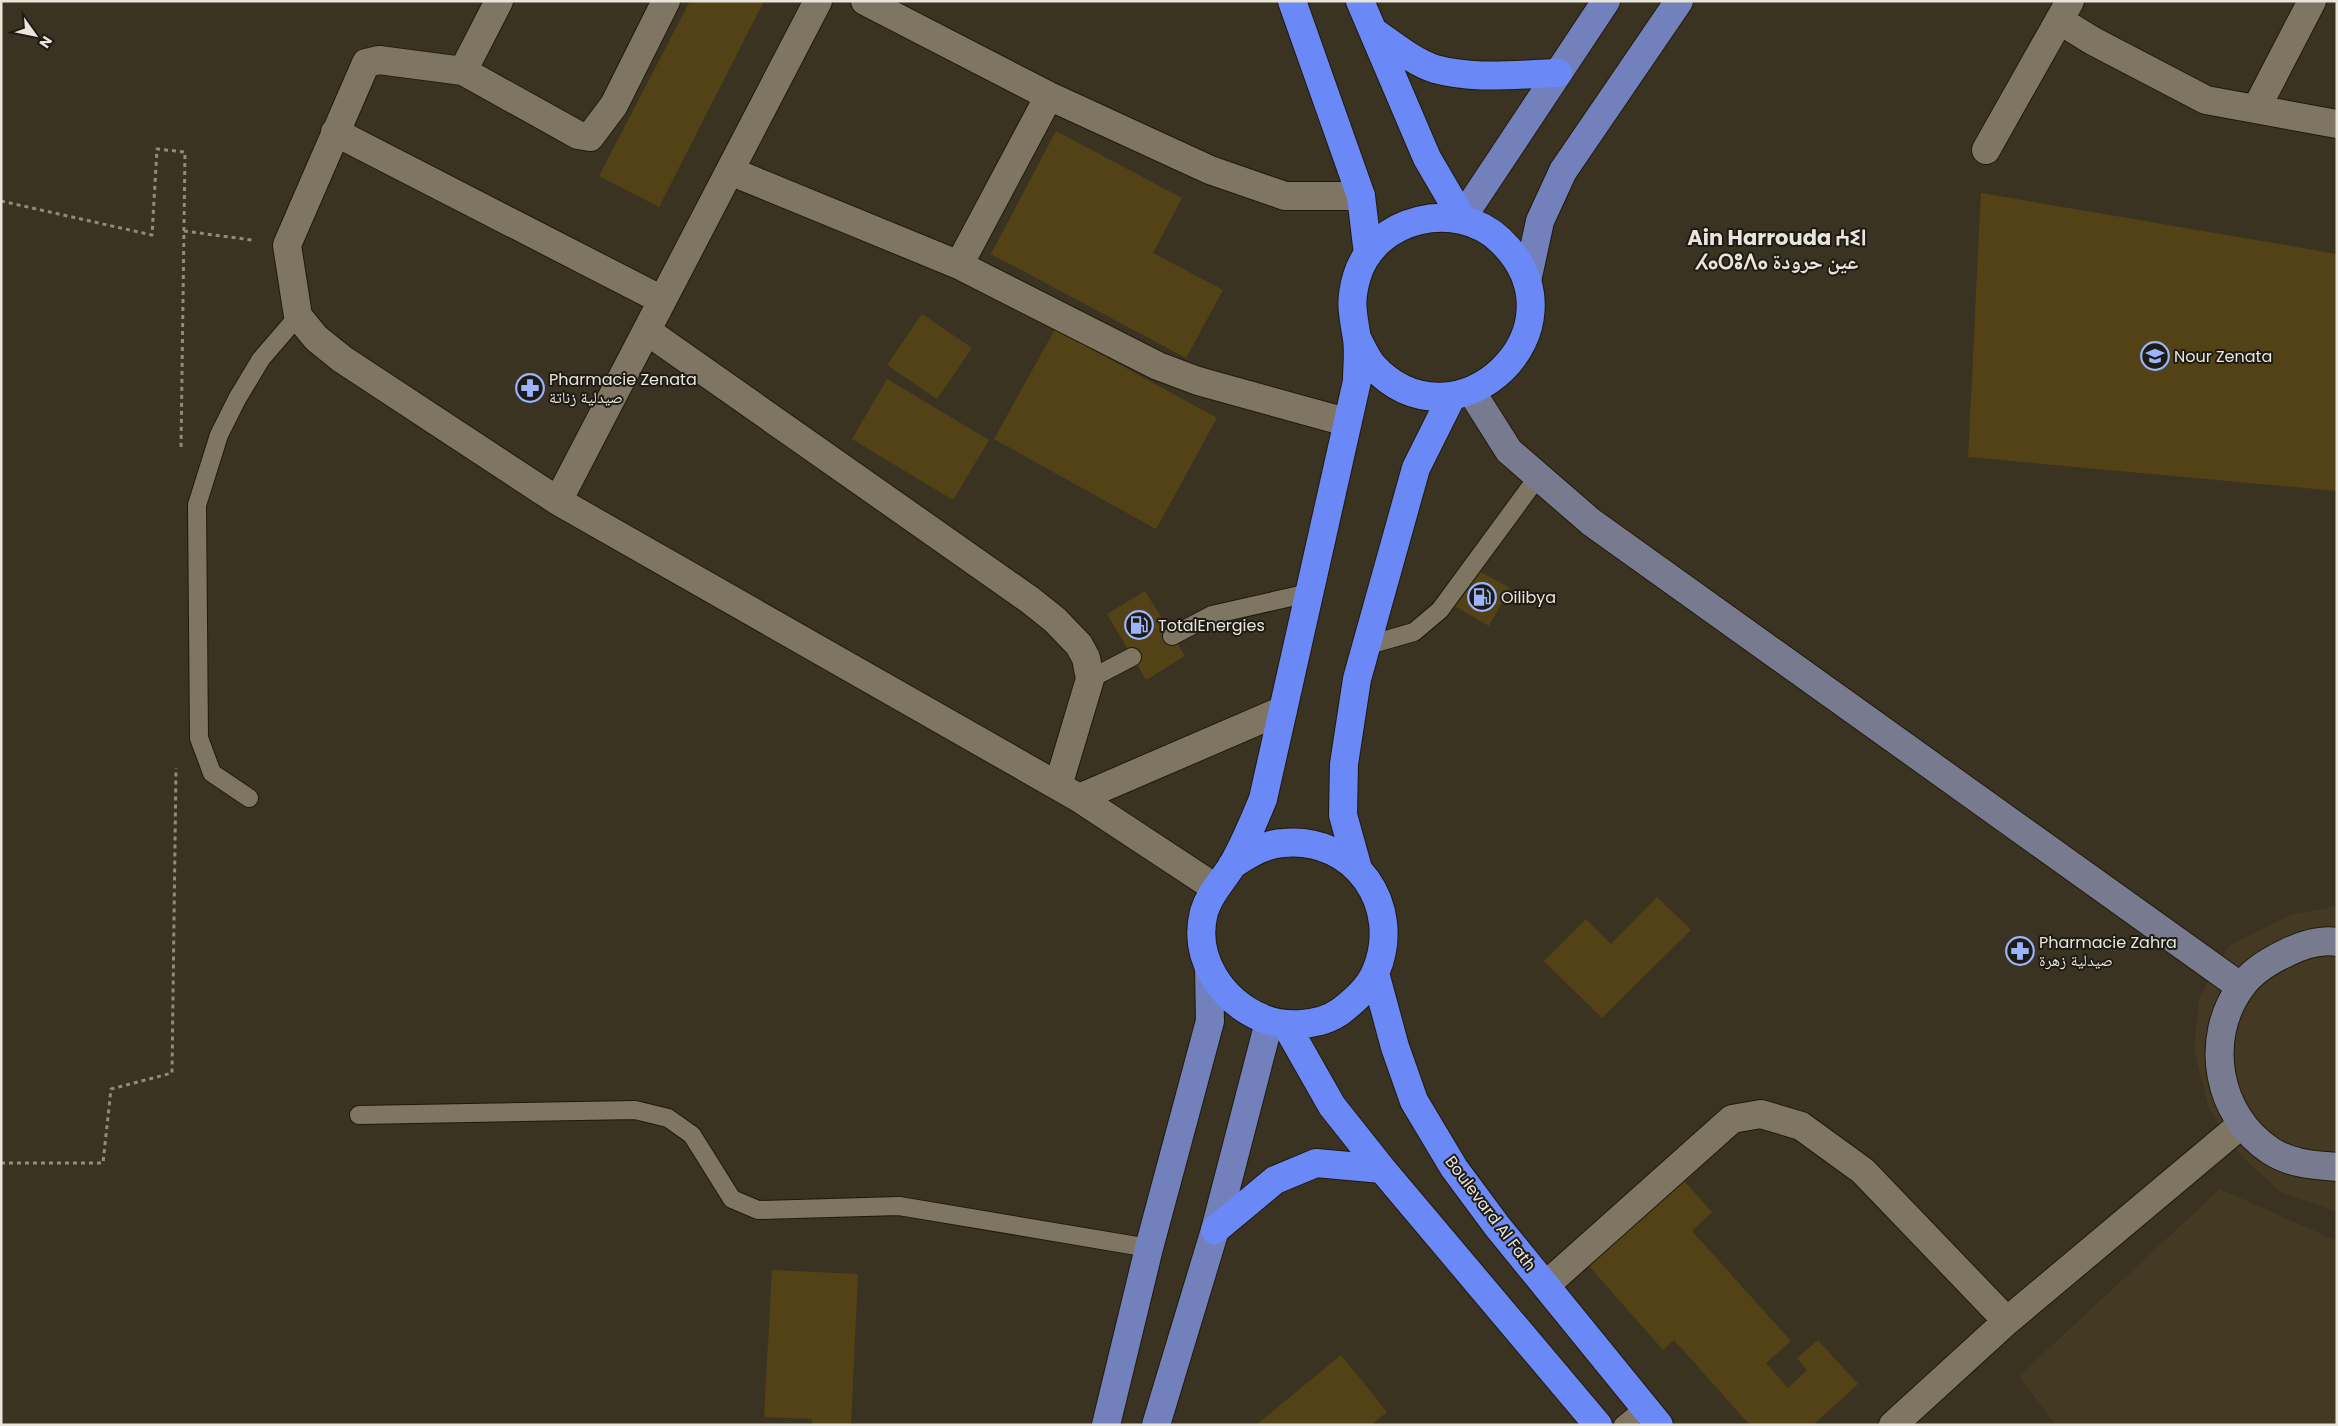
<svg xmlns="http://www.w3.org/2000/svg" width="2338" height="1426" font-family="Poppins,'Noto Naskh Arabic','Noto Sans Tifinagh',sans-serif">
<style>
.built{fill:#443922}
.building{fill:#544217}
.lines{fill:none;stroke-linecap:round;stroke-linejoin:round}
.lane-casing{stroke:#211a0b;stroke-width:20}
.street-casing{stroke:#211a0b;stroke-width:30}
.secondary-casing{stroke:#211a0b;stroke-width:30}
.primary-casing{stroke:#211a0b;stroke-width:30}
.highway-casing{stroke:#211a0b;stroke-width:30}
.path{stroke:#918b7d;stroke-width:3;stroke-dasharray:4 4;stroke-linecap:butt}
.lane{stroke:#7e7563;stroke-width:18}
.street{stroke:#7e7563;stroke-width:28}
.secondary{stroke:#787b8f;stroke-width:28}
.primary{stroke:#7281bc;stroke-width:28}
.highway{stroke:#6a89f7;stroke-width:28}
.labels{text-anchor:middle;stroke-width:4;stroke-linejoin:round;paint-order:stroke}
.poi-label{font-size:16px;fill:#eae5db;stroke:#1e1b14;text-anchor:start}
.street-label{font-size:16px;fill:#eae5db;stroke:#1e1b14}
.district-label{font-size:21px;font-weight:bold;fill:#eae5db;stroke:#1e1b14}
</style>
<rect width="100%" height="100%" fill="#3a3322"/>
<path class="built" d="M2337,906V1212L2281,1192L2242,1157L2209,1109L2194,1051L2199,998L2229,946L2291,915Z
M2220,1189L2337,1241V1425H2056L2019,1376Z"/>
<path class="building" d="M690,1H764L659,207L599,176Z
M1056,131L1182,198L1153,253L1223,290L1186,358L991,254Z
M1981,193L2337,254V491L1968,457Z
M922,314L972,348L937,399L887,365Z
M1055,329L1217,418L1156,529L994,439Z
M887,379L989,440L953,500L852,439Z
M1475,569L1510,588L1489,626L1453,605Z
M1145,591L1185,656L1146,680L1107,614Z
M1657,897L1691,930L1602,1018L1544,961L1586,919L1611,944Z
M1683,1180L1712,1212L1692,1231L1791,1341L1766,1363L1788,1388L1807,1370L1797,1358L1818,1340L1858,1384L1813,1425H1750L1674,1340L1663,1350L1589,1266Z
M772,1270L858,1274L851,1425H812V1419L764,1417Z
M1341,1355L1387,1412L1371,1425H1256Z"/>
<g class="lines">
<defs>
<path id="lane" d="M1172,636L1212,615L1309,593
M1365,646L1414,632L1440,610L1537,478
M1090,679L1132,657
M249,798L212,773L199,738L197,505L219,435L237,399L261,359L298,316
M359,1115L635,1110L668,1118L692,1135L732,1199L758,1210L899,1206L1149,1248
M1623,1425L1644,1408"/>
<path id="street" d="M666,1L614,105L590,137L578,135L463,71L379,60L366,63L287,245L298,316L316,338L342,359L558,501L1079,798L1214,887
M865,1L1049,96L1210,170L1285,196H1361
M2059,20L2093,41L2206,100L2337,124
M463,71L499,1
M2256,109L2312,1
M335,132L662,300
M1986,150L2070,1
M730,171L959,265L1049,96
M959,265L1158,366L1198,381L1346,422
M647,331L1030,600L1055,620L1079,645L1086,658L1090,679L1058,786
M558,501L818,1
M1079,798L1283,710
M1546,1285L1732,1119L1761,1114L1801,1126L1863,1171L2007,1321
M1893,1425L2007,1321L2242,1124"/>
<path id="secondary" d="M1471,391L1509,451L1591,522L2241,987
M2337,942C2319,939 2302,945 2286,953C2269,961 2252,971 2241,987C2203,1039 2217,1116 2271,1151C2291,1164 2314,1165 2337,1167"/>
<path id="primary" d="M1462,218L1606,1
M1527,281L1540,221L1563,171L1679,1
M1106,1425L1149,1248L1210,1021L1209,968
M1156,1425L1215,1230L1269,1022"/>
<path id="highway" d="M1292,1L1361,196L1368,254
M1360,1L1427,158L1462,218
M1373,31C1392,44 1413,62 1435,69C1475,80 1518,74 1558,73
M1232,865C1248,855 1264,844 1283,843C1355,836 1403,906 1376,971C1369,988 1355,1000 1341,1011C1321,1026 1284,1028 1262,1018C1222,1001 1192,958 1204,912C1210,892 1223,881 1233,864C1245,843 1254,821 1263,799L1357,381C1357,368 1359,352 1357,339C1353,313 1349,303 1357,276C1375,217 1457,199 1500,240C1592,328 1456,456 1373,366C1367,359 1362,348 1358,340
M1358,869L1343,815L1344,764L1357,679L1416,468L1452,396
M1375,973L1395,1047L1414,1101L1454,1168L1497,1226L1659,1425
M1286,1025L1332,1106L1382,1169L1598,1425
M1215,1230L1275,1180L1316,1163L1382,1169"/>
</defs>
<use href="#lane" class="lane-casing"/>
<use href="#street" class="street-casing"/>
<use href="#secondary" class="secondary-casing"/>
<use href="#primary" class="primary-casing"/>
<use href="#highway" class="highway-casing"/>
<path class="path" d="M1,201L152,235L157,149L185,152L181,449
M184,231L252,240
M1,1163H103L111,1089L172,1073L176,768"/>
<use href="#lane" class="lane"/>
<use href="#street" class="street"/>
<use href="#secondary" class="secondary"/>
<use href="#primary" class="primary"/>
<use href="#highway" class="highway"/>
</g>
<defs>
<symbol id="school-ring" viewBox="-11 -11 22 22"><circle r="9.5" fill="#1e1b14" stroke="#9cb4fd" stroke-width="1.5"/><path d="M0-5L7-2L0 1L-7-2ZM-4 1L0 2.5L4 1V4Q0 6-4 4Z" fill="#9cb4fd"/></symbol>
<symbol id="pharmacy-ring" viewBox="-11 -11 22 22"><circle r="9.5" fill="#1e1b14" stroke="#9cb4fd" stroke-width="1.5"/><path d="M-2-6h4v4h4v4h-4v4h-4v-4h-4v-4h4Z" fill="#9cb4fd"/></symbol>
<symbol id="fuel-ring" viewBox="-11 -11 22 22"><circle r="9.5" fill="#1e1b14" stroke="#9cb4fd" stroke-width="1.5"/><path d="M-5.5-6h7V0h2V4h1.3V-2.5L3-4.5l.8-.8L6-3V5H2.5V1h-1V6h-7ZM-4.2-4.7v3.2H.2V-4.7Z" fill="#9cb4fd"/></symbol>
</defs>
<g fill-rule="evenodd">
<use href="#school-ring" x="2139" y="340" width="32" height="32"/>
<use href="#pharmacy-ring" x="514" y="372" width="32" height="32"/>
<use href="#fuel-ring" x="1466" y="581" width="32" height="32"/>
<use href="#fuel-ring" x="1123" y="609" width="32" height="32"/>
<use href="#pharmacy-ring" x="2004" y="935" width="32" height="32"/>
</g>
<g class="labels">
<g class="poi-label">
<text x="2174" y="362">Nour Zenata</text>
<text x="549" y="385">Pharmacie Zenata<tspan x="549" dy="18">صيدلية زناتة</tspan></text>
<text x="1501" y="603">Oilibya</text>
<text x="1158" y="631">TotalEnergies</text>
<text x="2039" y="948">Pharmacie Zahra<tspan x="2039" dy="18">صيدلية زهرة</tspan></text>
</g>
<g class="street-label">
<text transform="translate(1491 1213) rotate(53)" y="6">Boulevard Al Fath</text>
</g>
<g class="district-label">
<text x="1777" y="245">Ain Harrouda ⵄⵉⵏ<tspan x="1777" dy="24">ⵃⴰⵔⵓⴷⴰ عين حرودة</tspan></text>
</g>
</g>
<rect width="2338" height="1426" fill="none" stroke="#eae5db" stroke-width="5"/>
<g transform="translate(35 35) rotate(123)" stroke="#1e1b14" stroke-width="4" paint-order="stroke">
<path d="M0-4L9 19L0 12L-9 19Z" fill="#eae5db"/>
<text y="-8" font-size="14" font-weight="bold" text-anchor="middle" fill="#eae5db">N</text>
</g>
</svg>
